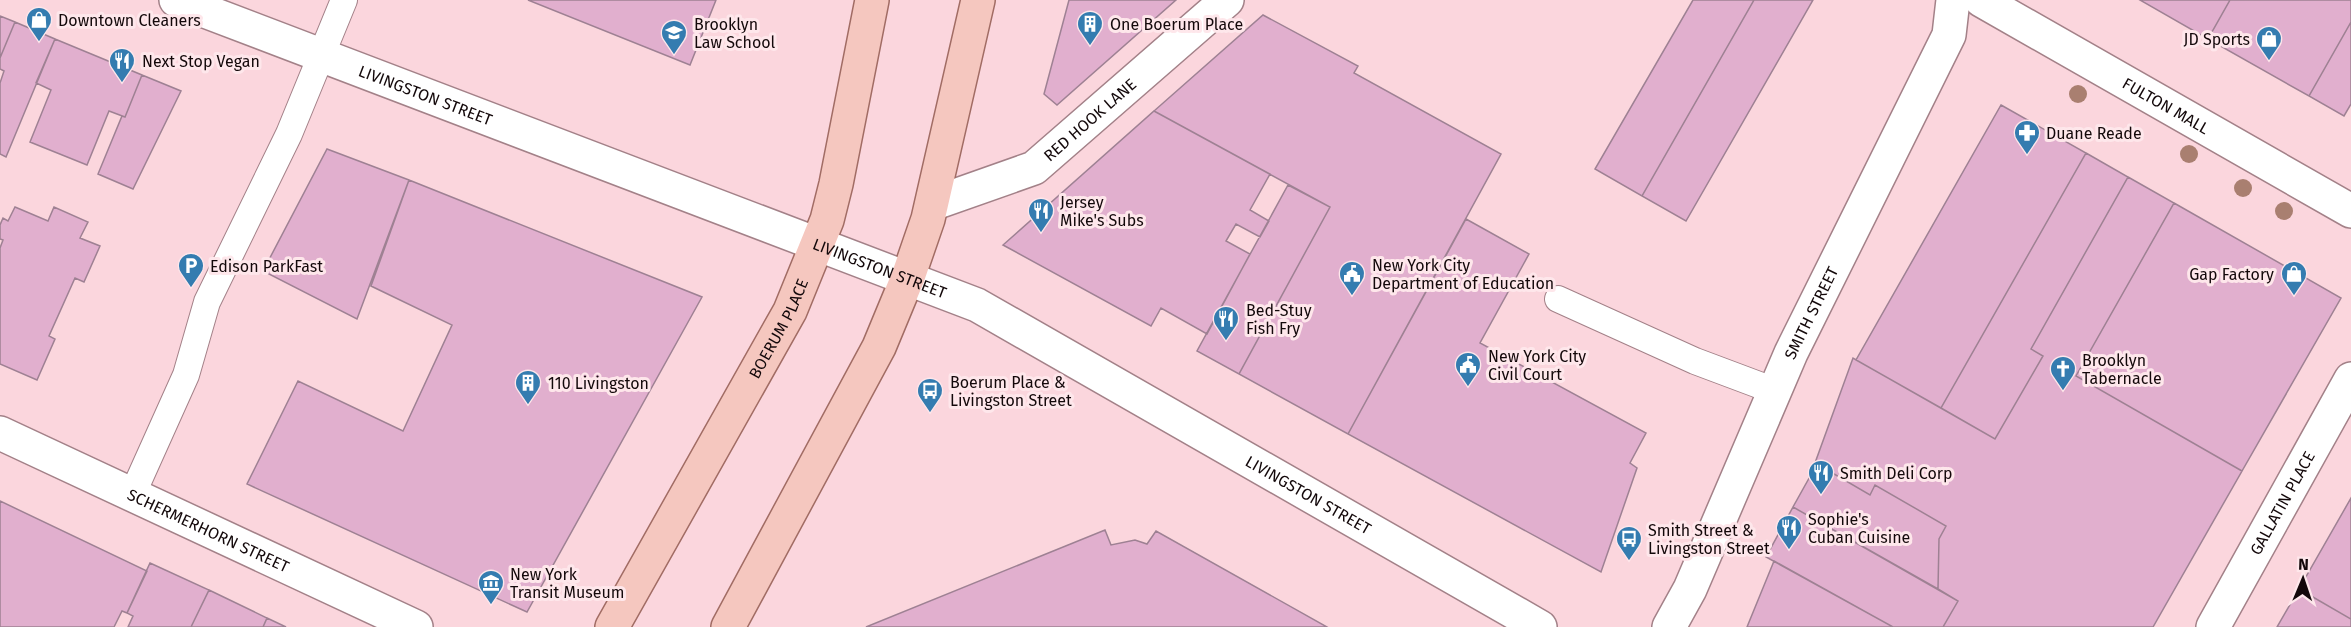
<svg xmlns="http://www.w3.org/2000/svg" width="2351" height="627" font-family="'Fira Sans',sans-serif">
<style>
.building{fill:#e1afce;stroke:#9e8193;stroke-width:1.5}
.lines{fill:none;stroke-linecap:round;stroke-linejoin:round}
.service-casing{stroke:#a38188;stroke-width:28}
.minor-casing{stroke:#a38188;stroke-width:36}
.tertiary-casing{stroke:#a38188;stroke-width:36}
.primary-casing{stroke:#a16c64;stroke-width:36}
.service{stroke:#fff;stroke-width:26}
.minor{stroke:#fff;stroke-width:33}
.tertiary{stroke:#fff;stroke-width:33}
.primary{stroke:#f5c7bf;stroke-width:33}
.tree{fill:#a97f70}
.labels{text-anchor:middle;stroke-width:6;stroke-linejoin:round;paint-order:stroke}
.poi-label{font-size:16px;fill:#13080a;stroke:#fee7eb;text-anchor:start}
.street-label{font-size:16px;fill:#13080a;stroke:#fee7eb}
</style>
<rect width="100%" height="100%" fill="#fbd6dd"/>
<path class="building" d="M528,0H716L690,65Z
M1069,0H1176L1057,105L1044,94Z
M1693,0H1754L1642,196L1595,169Z
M1754,0H1813L1686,221L1642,196Z
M2140,0H2230L2208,39Z
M2230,0H2351V22L2309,96L2208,39Z
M1263,15L1358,66L1354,73L1501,154L1348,434L1239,374L1330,207L1154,111Z
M0,16L15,22L0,58Z
M15,22L55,39L6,157L0,154V83L4,71L0,69V58Z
M2351,22V104L2344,116L2309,96Z
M55,39L142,75L125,117L109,111L87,165L30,142L51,90L36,83Z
M142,75L181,91L133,189L98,174L122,116L125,117Z
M2001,105L2086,153L1941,408L1856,360Z
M1154,111L1270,174L1250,210L1269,221L1260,237L1236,224L1226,241L1250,254L1207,334L1161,308L1151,326L1003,245Z
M327,149L409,180L357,319L263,271Z
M2086,153L2128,177L2031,349L2043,356L1995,439L1941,408Z
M2128,177L2174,203L2076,376L2242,471L2153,627H1943L1958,601L1938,589L1939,539L1946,526L1875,485L1870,495L1815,463L1853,358L1995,439L2043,356L2031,349Z
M409,180L702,297L527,612L247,484L298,381L403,431L452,325L371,286Z
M1288,185L1330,207L1239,374L1197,351Z
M2174,203L2341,298L2242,471L2076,376Z
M15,207L48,221L54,207L88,222L80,238L100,246L84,282L75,278L49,336L55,339L37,380L0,364V248L3,240L0,239V225L3,218L8,221Z
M1466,219L1529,254L1480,343L1646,433L1630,463L1637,468L1601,572L1348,434Z
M1817,464L1870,495L1875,485L1946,526L1939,539L1938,589L1793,507Z
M2351,498V619L2299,589Z
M0,501L147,571L127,613L122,611L114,627H0Z
M1793,507L1958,601L1943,627H1893L1766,557Z
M1105,530L1111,545L1135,540L1147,544L1156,531L1327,627H866Z
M1774,561L1893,627H1747Z
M150,563L209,590L191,627H128L133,616L127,613Z
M2299,589L2351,619V627H2277Z
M209,590L267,618L263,627H191Z
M267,618L286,627H263Z"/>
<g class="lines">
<defs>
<path id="service" d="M1558,299L1695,361L1775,391
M133,493L186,375L207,302L289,134L344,0"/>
<g id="minor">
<path id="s1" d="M176,0L977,305L1540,627"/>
<path id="s2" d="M932,204L1034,168L1227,0"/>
<path id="s3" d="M0,433L416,627"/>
<path id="s4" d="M2213,627L2351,379"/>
</g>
<g id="tertiary">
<path id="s5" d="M1981,0L2351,211"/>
<path id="s6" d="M1669,627L1690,589L1791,353L1949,35L1953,0"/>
</g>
<g id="primary">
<path id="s7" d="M612,627L790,311L827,220L836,184L872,0"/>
<path d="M728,627L879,347L908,277L928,219L978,0"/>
</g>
</defs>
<use href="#service" class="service-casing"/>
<use href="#minor" class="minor-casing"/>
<use href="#tertiary" class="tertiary-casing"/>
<use href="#primary" class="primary-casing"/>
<use href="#service" class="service"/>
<use href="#minor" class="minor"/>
<use href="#tertiary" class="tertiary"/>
<use href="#primary" class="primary"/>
</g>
<g class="tree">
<circle cx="2078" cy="94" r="9"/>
<circle cx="2189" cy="154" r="9"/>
<circle cx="2243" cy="188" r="9"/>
<circle cx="2284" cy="211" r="9"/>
</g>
<defs>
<symbol id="shop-pin" viewBox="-11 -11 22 30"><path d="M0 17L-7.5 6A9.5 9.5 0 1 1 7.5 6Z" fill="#347cb0" stroke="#fee7eb"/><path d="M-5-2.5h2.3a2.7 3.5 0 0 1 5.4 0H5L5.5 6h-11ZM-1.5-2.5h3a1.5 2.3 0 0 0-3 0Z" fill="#fff"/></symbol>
<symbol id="building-pin" viewBox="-11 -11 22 30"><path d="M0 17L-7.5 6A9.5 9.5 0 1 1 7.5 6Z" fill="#347cb0" stroke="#fee7eb"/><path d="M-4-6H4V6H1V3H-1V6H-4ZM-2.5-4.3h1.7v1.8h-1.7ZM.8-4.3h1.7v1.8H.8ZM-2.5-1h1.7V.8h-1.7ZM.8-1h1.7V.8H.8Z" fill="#fff"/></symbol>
<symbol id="university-pin" viewBox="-11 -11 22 30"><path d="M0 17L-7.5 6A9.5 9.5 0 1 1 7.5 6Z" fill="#347cb0" stroke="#fee7eb"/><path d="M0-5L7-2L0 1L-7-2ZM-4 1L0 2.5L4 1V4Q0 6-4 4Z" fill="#fff"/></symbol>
<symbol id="restaurant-pin" viewBox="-11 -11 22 30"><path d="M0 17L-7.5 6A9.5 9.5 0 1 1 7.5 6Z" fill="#347cb0" stroke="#fee7eb"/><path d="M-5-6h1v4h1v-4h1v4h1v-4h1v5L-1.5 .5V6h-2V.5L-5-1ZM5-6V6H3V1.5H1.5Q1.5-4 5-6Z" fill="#fff"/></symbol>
<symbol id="pharmacy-pin" viewBox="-11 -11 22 30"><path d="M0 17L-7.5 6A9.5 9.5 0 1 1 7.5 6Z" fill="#347cb0" stroke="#fee7eb"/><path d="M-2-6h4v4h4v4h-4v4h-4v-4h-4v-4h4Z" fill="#fff"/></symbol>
<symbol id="parking-pin" viewBox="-11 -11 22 30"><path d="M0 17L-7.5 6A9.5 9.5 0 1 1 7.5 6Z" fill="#347cb0" stroke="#fee7eb"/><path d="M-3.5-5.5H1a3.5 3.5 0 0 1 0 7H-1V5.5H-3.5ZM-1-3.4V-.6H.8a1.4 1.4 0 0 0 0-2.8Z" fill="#fff"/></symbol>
<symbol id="civic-pin" viewBox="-11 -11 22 30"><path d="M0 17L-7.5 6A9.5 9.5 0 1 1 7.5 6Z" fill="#347cb0" stroke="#fee7eb"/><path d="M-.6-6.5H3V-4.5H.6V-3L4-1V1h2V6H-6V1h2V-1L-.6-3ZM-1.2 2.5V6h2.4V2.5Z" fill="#fff"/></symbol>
<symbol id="church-pin" viewBox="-11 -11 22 30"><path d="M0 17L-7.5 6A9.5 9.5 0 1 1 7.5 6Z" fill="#347cb0" stroke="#fee7eb"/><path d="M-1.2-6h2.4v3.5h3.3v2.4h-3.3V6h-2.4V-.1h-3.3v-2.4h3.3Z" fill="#fff"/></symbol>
<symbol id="bus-pin" viewBox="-11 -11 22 30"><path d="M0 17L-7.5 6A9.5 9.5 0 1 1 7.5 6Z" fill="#347cb0" stroke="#fee7eb"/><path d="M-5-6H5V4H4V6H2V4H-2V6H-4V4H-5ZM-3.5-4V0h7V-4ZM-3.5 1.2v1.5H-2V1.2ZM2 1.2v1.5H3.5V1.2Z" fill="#fff"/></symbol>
<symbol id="museum-pin" viewBox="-11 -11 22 30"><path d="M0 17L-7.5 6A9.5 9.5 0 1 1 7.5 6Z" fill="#347cb0" stroke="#fee7eb"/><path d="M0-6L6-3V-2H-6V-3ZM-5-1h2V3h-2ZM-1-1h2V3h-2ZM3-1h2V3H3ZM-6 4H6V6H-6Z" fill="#fff"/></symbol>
</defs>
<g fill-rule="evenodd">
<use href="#shop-pin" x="24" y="5" width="30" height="40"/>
<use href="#building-pin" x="1075" y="9" width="30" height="40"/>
<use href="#university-pin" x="659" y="18" width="30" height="40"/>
<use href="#shop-pin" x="2254" y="24" width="30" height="40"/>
<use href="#restaurant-pin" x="107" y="46" width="30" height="40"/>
<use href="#pharmacy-pin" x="2012" y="118" width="30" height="40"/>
<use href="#restaurant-pin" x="1026" y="196" width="30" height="40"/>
<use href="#parking-pin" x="176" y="251" width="30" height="40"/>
<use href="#civic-pin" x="1337" y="259" width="30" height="40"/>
<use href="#shop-pin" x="2279" y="259" width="30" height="40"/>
<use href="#restaurant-pin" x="1211" y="304" width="30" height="40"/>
<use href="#civic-pin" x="1453" y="350" width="30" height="40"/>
<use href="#church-pin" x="2048" y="354" width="30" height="40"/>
<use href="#building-pin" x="513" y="368" width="30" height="40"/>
<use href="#bus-pin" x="915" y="376" width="30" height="40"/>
<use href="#restaurant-pin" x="1806" y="458" width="30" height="40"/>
<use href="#restaurant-pin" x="1774" y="513" width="30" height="40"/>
<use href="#bus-pin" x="1614" y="524" width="30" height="40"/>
<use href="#museum-pin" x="476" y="568" width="30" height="40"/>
</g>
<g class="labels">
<g class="poi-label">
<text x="58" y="26">Downtown Cleaners</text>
<text x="694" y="30">Brooklyn<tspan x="694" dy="18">Law School</tspan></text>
<text x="1110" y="30">One Boerum Place</text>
<text x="2250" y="45" text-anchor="end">JD Sports</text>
<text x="142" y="67">Next Stop Vegan</text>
<text x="2046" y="139">Duane Reade</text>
<text x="1060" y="208">Jersey<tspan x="1060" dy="18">Mike's Subs</tspan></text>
<text x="1372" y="271">New York City<tspan x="1372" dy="18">Department of Education</tspan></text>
<text x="210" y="272">Edison ParkFast</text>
<text x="2274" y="280" text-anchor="end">Gap Factory</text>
<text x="1246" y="316">Bed-Stuy<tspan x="1246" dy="18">Fish Fry</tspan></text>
<text x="1488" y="362">New York City<tspan x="1488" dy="18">Civil Court</tspan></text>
<text x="2082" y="366">Brooklyn<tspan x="2082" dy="18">Tabernacle</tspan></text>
<text x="950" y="388">Boerum Place &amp;<tspan x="950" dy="18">Livingston Street</tspan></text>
<text x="548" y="389">110 Livingston</text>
<text x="1840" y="479">Smith Deli Corp</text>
<text x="1808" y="525">Sophie's<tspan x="1808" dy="18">Cuban Cuisine</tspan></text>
<text x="1648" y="536">Smith Street &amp;<tspan x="1648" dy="18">Livingston Street</tspan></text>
<text x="510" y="580">New York<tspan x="510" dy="18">Transit Museum</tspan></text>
</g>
<g class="street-label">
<text dy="6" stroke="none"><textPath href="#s1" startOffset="267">LIVINGSTON STREET</textPath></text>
<text dy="6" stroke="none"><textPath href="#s5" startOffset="213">FULTON MALL</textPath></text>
<text dy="6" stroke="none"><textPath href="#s2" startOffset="182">RED HOOK LANE</textPath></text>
<text dy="6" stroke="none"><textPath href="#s1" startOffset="753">LIVINGSTON STREET</textPath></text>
<text dy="6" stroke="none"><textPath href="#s6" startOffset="345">SMITH STREET</textPath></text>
<text dy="6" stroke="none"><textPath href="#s7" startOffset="342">BOERUM PLACE</textPath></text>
<text dy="6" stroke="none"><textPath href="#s1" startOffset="1239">LIVINGSTON STREET</textPath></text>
<text dy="6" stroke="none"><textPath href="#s4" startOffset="142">GALLATIN PLACE</textPath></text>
<text dy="6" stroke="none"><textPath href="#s3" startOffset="230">SCHERMERHORN STREET</textPath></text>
</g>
</g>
<g transform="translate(2303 579) rotate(2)" stroke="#fee7eb" stroke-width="4.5" paint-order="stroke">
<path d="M0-4.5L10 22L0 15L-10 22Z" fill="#13080a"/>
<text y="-9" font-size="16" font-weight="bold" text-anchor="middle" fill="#13080a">N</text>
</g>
</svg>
